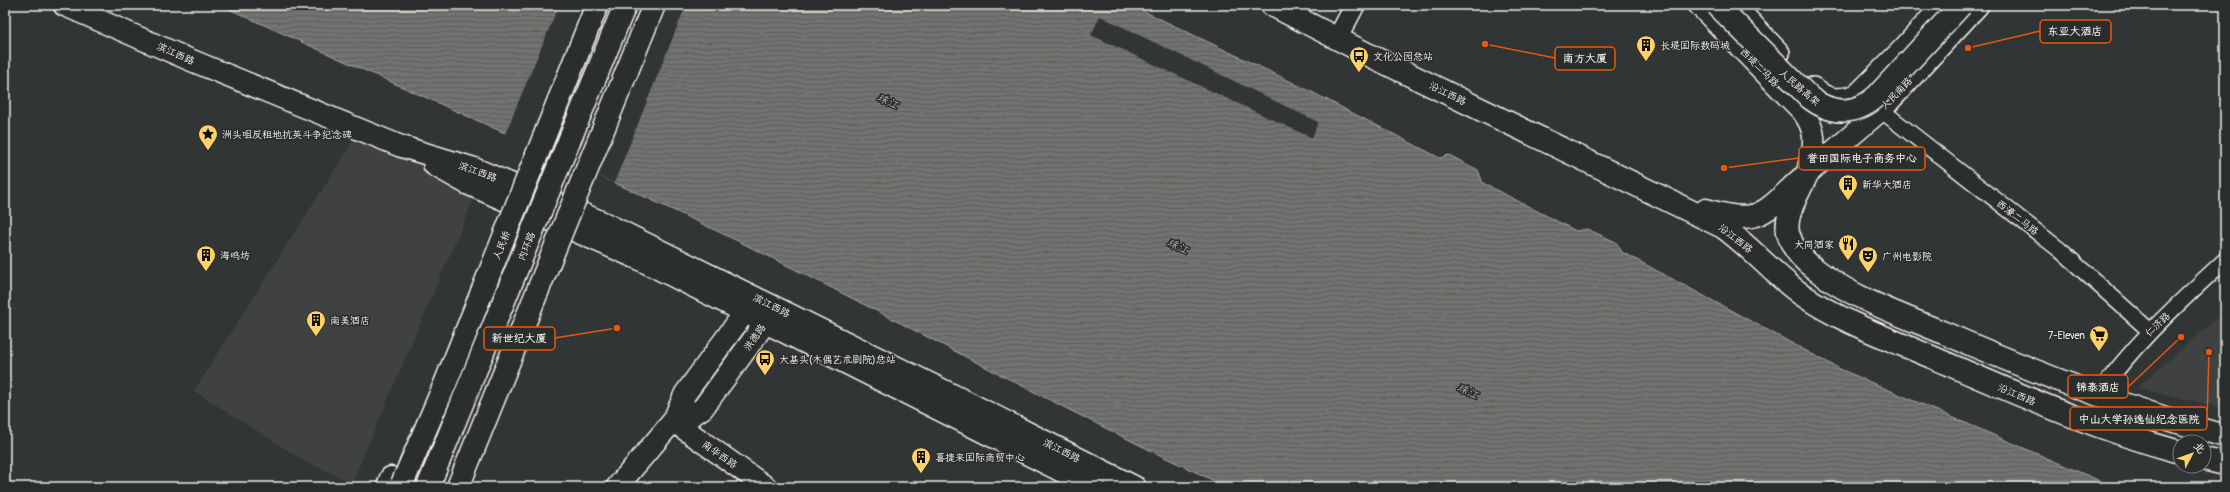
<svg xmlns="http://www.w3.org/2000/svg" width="2230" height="492" font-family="Pangolin,'LXGW WenKai TC',sans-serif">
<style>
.built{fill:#404242}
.water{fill:url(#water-rules);stroke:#a6a5a0}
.pier{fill:#323535}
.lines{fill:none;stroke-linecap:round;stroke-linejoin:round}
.minor-casing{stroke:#f4f1e8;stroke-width:18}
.tertiary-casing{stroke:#f4f1e8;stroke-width:22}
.secondary-casing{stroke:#f4f1e8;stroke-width:24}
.primary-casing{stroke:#f4f1e8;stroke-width:25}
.trunk-casing{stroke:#f4f1e8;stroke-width:25}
.minor{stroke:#2a2d2e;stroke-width:15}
.tertiary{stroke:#2a2d2e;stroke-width:19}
.secondary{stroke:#2a2d2e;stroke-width:21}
.primary{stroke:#2a2d2e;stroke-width:22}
.trunk{stroke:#2a2d2e;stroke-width:22}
.primary-bridge-casing{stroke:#f4f1e8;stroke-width:25;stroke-linecap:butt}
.trunk-bridge-casing{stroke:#f4f1e8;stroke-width:25;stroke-linecap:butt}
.primary-bridge{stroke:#2a2d2e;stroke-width:22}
.trunk-bridge{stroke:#2a2d2e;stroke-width:22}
.labels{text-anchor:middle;stroke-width:3;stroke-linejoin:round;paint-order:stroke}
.poi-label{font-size:10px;fill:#f4f1e8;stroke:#2a2d2e;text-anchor:start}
.street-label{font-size:10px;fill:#f4f1e8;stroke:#2a2d2e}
.water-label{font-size:11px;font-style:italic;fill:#b3b2ac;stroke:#2a2d2e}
.leader{fill:none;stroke:#e8590c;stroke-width:1.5}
.callout-dot{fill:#e8590c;stroke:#2a2d2e;stroke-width:1.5}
.callout{fill:#2a2d2e;stroke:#e8590c;stroke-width:1.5}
.callout-label{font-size:11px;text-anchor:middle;font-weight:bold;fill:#f4f1e8}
</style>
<defs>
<pattern id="water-rules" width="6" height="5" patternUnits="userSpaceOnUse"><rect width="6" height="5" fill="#727370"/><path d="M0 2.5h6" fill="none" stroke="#5e5e5b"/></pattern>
</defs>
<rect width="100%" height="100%" fill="#323535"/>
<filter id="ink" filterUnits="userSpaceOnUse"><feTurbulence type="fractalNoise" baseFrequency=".025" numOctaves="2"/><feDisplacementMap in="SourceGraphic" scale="8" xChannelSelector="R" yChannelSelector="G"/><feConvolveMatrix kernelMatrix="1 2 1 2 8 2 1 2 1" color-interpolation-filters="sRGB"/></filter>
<g filter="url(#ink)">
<path class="built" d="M358,133L398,150L475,196L352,483L303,460L194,391Z
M2225,311V408L2137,388Z"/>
<path class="water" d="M220,5H1131L1304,88L1440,158L1449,155L1478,170L1483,183L1576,231L1587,229L1616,242L1622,252L1840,369L2105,483L2119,487H1227C1040,400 861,298 675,211C524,140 371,74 220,5Z"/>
<path class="pier" d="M559,5H686L614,183L505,134Z
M1100,16L1318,122L1312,138L1091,35Z"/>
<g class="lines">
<defs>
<path id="minor" d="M1881,110L2060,250L2149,330
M2097,396C2135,342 2177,305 2225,260"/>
<path id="tertiary" d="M1337,39L1355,5"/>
<path id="secondary" d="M64,5L188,59L400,146L473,168L602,222L965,401L1135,487
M1699,5L1803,112C1820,136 1813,147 1807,174
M1734,5L1779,53
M1813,88C1827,101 1840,101 1857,95L1901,51L1943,5
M434,165L468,184L641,260L1093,487
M1807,174L1881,110L1978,5
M673,421L691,416L703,408L766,322L765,308
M673,421L766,487
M617,487L673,421L685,394L745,312L757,305"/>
<path id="primary" d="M1272,5L1373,57L1723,227C1751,247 1773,274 1801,294C1841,322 1890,339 1934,358C2015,393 2095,429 2180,452
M1807,174C1800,191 1782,217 1789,236C1793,249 1804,261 1815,269C1852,298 1901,315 1944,333C2037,373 2128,409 2225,436
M1706,210C1759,226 1763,214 1801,179
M2204,459L2225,464
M388,487L391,478"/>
<path id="trunk" d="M558,168L625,5
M583,179L654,5"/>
</defs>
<use href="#minor" class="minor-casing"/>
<use href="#tertiary" class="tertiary-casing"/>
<use href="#secondary" class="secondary-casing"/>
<use href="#primary" class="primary-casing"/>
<use href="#trunk" class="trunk-casing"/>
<use href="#minor" class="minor"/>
<use href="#tertiary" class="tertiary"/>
<use href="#secondary" class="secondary"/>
<use href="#primary" class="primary"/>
<use href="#trunk" class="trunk"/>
<defs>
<path id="primary-bridge" d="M1717,5L1810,98C1832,115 1856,115 1877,96L1961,5
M402,484L445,384L597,5"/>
<path id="trunk-bridge" d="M428,487L558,168
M458,487L583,179"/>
</defs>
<use href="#primary-bridge" class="primary-bridge-casing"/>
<use href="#trunk-bridge" class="trunk-bridge-casing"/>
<use href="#primary-bridge" class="primary-bridge"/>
<use href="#trunk-bridge" class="trunk-bridge"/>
</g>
</g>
<defs>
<symbol id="building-pin" viewBox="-11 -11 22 30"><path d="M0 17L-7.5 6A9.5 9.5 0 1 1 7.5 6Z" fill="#ffd166" stroke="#2a2d2e"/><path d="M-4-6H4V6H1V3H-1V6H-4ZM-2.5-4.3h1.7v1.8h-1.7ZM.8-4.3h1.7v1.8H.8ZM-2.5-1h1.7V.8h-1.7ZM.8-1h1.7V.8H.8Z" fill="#111"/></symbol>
<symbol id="bus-pin" viewBox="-11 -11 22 30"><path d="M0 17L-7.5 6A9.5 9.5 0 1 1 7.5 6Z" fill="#ffd166" stroke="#2a2d2e"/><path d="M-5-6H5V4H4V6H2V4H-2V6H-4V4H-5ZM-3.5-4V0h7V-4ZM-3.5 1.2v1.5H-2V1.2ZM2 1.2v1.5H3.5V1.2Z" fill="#111"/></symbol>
<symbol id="sight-pin" viewBox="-11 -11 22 30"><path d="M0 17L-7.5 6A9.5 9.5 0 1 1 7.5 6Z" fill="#ffd166" stroke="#2a2d2e"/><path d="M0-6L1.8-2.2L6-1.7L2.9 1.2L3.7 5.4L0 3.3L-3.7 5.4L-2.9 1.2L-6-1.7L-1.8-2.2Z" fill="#111"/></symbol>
<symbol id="restaurant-pin" viewBox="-11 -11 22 30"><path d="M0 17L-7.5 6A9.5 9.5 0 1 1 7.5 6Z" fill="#ffd166" stroke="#2a2d2e"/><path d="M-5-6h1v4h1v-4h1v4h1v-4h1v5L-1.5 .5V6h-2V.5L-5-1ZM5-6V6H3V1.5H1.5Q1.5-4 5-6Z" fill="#111"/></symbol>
<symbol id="theatre-pin" viewBox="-11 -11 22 30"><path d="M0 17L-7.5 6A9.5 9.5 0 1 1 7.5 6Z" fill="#ffd166" stroke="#2a2d2e"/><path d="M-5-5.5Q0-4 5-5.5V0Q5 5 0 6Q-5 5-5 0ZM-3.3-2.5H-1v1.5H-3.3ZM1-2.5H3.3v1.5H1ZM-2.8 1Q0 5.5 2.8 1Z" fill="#111"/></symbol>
<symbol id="supermarket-pin" viewBox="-11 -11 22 30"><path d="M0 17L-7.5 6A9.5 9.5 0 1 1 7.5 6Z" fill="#ffd166" stroke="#2a2d2e"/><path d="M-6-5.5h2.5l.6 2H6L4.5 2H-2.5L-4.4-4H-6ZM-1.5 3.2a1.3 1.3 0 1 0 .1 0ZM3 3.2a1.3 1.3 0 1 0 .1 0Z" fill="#111"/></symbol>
</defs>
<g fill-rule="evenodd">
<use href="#building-pin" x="1635" y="34" width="22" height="30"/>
<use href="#bus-pin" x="1348" y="45" width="22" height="30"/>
<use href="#sight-pin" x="197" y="123" width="22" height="30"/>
<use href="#building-pin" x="1837" y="173" width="22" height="30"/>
<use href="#restaurant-pin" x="1837" y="233" width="22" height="30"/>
<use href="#building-pin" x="195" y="244" width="22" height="30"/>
<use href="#theatre-pin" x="1857" y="245" width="22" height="30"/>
<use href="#building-pin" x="305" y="309" width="22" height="30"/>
<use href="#supermarket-pin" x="2088" y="324" width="22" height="30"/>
<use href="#bus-pin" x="754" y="348" width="22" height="30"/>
<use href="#building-pin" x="910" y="446" width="22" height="30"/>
</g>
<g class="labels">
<g class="poi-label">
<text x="1660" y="49">长堤国际数码城</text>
<text x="1373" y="60">文化公园总站</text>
<text x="222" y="138">洲头咀反租地抗英斗争纪念碑</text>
<text x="1862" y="188">新华大酒店</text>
<text x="1834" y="248" text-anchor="end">大同酒家</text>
<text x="220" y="259">海鸣坊</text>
<text x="1882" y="260">广州电影院</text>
<text x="330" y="324">南美酒店</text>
<text x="2085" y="339" text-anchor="end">7-Eleven</text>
<text x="779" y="363">大基头(木偶艺术剧院)总站</text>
<text x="935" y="461">喜捷来国际商贸中心</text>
</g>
<g class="street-label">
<text transform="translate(176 53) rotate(24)" y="4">滨江西路</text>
<text transform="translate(1760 67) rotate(45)" y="4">西堤二马路</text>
<text transform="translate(1800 87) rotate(41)" y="4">人民路高架</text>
<text transform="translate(1448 93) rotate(26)" y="4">沿江西路</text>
<text transform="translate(1896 93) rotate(-46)" y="4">人民南路</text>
<text transform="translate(478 171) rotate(20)" y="4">滨江西路</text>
<text transform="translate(2018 217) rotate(38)" y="4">西濠二马路</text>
<text transform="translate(1736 238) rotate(38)" y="4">沿江西路</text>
<text transform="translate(501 245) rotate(-68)" y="4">人民桥</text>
<text transform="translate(526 246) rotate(-68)" y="4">内环路</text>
<text transform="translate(772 305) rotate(27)" y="4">滨江西路</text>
<text transform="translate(2157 324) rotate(-44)" y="4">仁济路</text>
<text transform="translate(754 337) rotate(-55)" y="4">洪德路</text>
<text transform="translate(2017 394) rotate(23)" y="4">沿江西路</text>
<text transform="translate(1062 450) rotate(27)" y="4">滨江西路</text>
<text transform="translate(720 454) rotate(35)" y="4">南华西路</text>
</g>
<g class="water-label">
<text transform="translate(888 101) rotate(26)" y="4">珠江</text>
<text transform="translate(1178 246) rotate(26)" y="4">珠江</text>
<text transform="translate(1468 391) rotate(26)" y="4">珠江</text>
</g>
</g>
<path class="leader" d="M1968 48L2040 31M1485 44L1555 58M1724 168L1799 158M617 328L555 338M2181 337L2128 387M2209 352L2207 419"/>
<g class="callout-dot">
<circle cx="1968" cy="48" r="4"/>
<circle cx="1485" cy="44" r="4"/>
<circle cx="1724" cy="168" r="4"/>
<circle cx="617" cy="328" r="4"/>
<circle cx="2181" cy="337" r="4"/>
<circle cx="2209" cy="352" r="4"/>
</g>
<g class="callout">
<rect x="2040" y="20" width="71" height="23" rx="4"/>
<rect x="1555" y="47" width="60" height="23" rx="4"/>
<rect x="1799" y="147" width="126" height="23" rx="4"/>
<rect x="484" y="327" width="71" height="23" rx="4"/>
<rect x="2068" y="375" width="60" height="23" rx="4"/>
<rect x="2070" y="407" width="137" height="23" rx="4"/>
</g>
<g class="callout-label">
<text x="2075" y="35">东亚大酒店</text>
<text x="1585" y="62">南方大厦</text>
<text x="1862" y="162">誉田国际电子商务中心</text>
<text x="519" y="342">新世纪大厦</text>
<text x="2098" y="391">锦泰酒店</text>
<text x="2139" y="423">中山大学孙逸仙纪念医院</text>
</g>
<rect width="2230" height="492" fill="none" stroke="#2a2d2e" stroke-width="20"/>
<rect x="10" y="10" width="2210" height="472" fill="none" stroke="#f4f1e8" stroke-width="1.5" filter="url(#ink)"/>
<g transform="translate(2192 454) rotate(49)"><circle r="19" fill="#2a2d2e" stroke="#7b7b78"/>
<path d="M0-3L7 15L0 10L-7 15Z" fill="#ffd166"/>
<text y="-6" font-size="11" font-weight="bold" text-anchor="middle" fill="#f4f1e8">北</text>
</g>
</svg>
